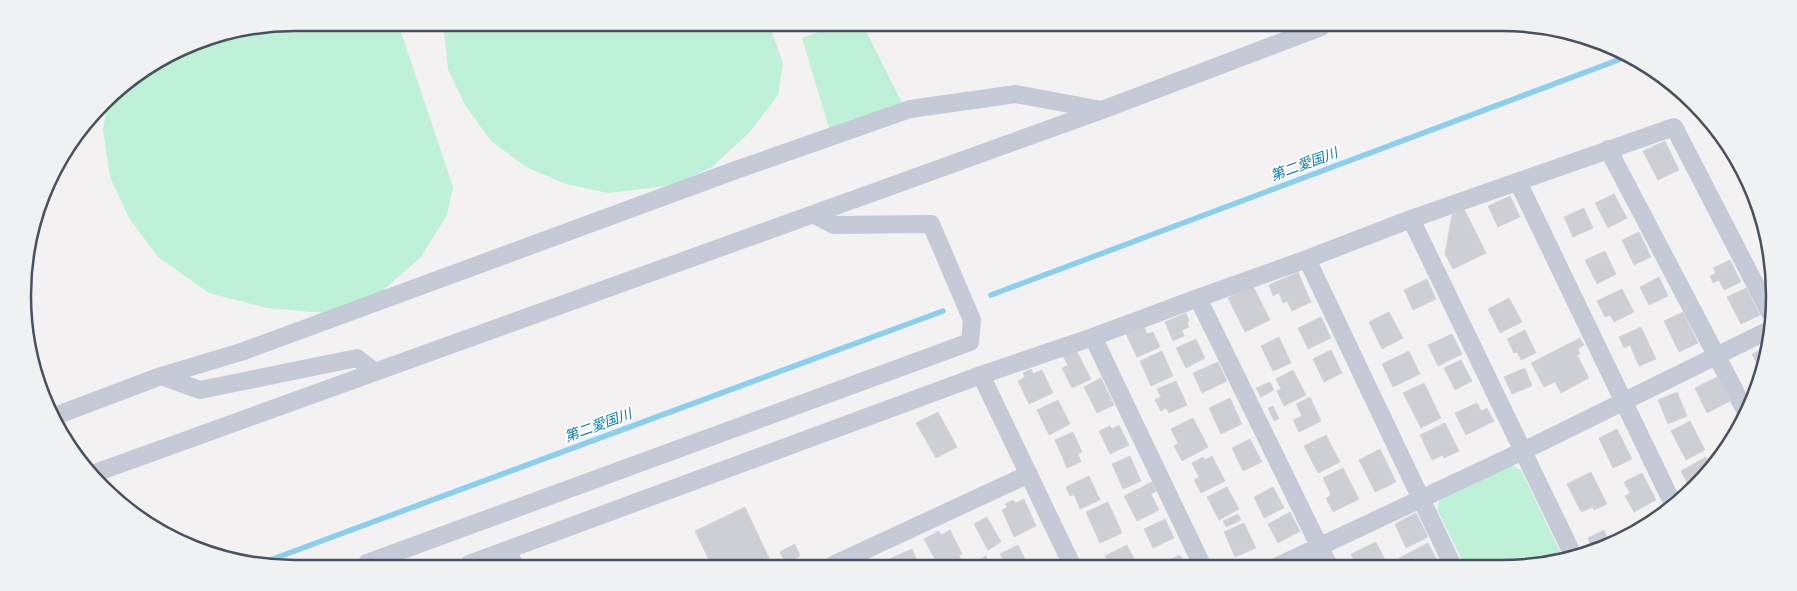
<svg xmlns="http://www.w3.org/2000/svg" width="1797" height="591" font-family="Figtree,'Noto Sans JP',sans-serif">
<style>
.green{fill:#bff1d8}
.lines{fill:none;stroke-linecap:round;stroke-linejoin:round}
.stream{stroke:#8bcfef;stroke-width:5.5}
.building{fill:#cdcfd5;stroke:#d5d6dc}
.minor{stroke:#c4cbd6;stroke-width:18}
.labels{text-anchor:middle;stroke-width:4;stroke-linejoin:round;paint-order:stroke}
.water-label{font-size:14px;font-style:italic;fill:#087bb2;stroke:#fff}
.rim{fill:none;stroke:#48525f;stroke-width:2.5}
</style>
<rect width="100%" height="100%" fill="#f3f1f1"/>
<path class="green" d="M296,23H398L453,187L447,215L421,257L380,293L326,313L267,308L209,293L158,257L129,218L110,177L103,130L108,100L115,90L191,43Z
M443,23L769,24L783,63L778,95L749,133L712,167L674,185L608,193L566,184L526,167L491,141L465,105L448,69Z
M839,25H863L903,105L829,128L802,38Z
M1511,465L1521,470L1563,558L1537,566H1465L1437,509L1440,497Z"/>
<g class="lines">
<path class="stream" d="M991,295L1626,57
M262,563L943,311"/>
</g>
<path class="building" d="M1665,141L1679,170L1658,180L1643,151Z
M1614,194L1627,218L1608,228L1595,203Z
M1510,196L1520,217L1498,227L1488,206Z
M1584,208L1593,228L1573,237L1564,217Z
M1464,209L1486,253L1453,269L1445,254L1452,215Z
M1639,232L1651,257L1634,265L1622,240Z
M1605,251L1616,274L1597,284L1585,260Z
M1730,260L1741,282L1724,290L1719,280L1713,283L1710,276L1716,273L1713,268Z
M1298,272L1311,302L1292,311L1287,301L1283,303L1279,293L1273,296L1269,285Z
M1659,277L1668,296L1649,305L1640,287Z
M1427,279L1436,299L1413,310L1404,290Z
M1253,286L1270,320L1245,332L1228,298Z
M1746,288L1760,315L1741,324L1727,297Z
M1622,289L1634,312L1614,322L1610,315L1605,317L1597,301Z
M1509,298L1522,322L1500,333L1488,309Z
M1389,312L1403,338L1382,349L1369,322Z
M1683,312L1698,343L1679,352L1664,321Z
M1186,313L1189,321L1187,322L1189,327L1182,330L1184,336L1173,341L1165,322Z
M1321,317L1331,338L1308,349L1298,328Z
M1144,326L1147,334L1153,332L1160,347L1137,357L1126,334Z
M1641,327L1656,359L1639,366L1630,345L1624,348L1619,337Z
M1525,330L1536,353L1521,360L1517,352L1514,353L1507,339Z
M1452,334L1462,354L1438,366L1428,345Z
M1279,337L1291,363L1273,371L1261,346Z
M1580,338L1584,345L1578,349L1580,354L1577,355L1589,378L1561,393L1555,382L1544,387L1531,363Z
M1196,339L1205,358L1186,368L1176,348Z
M1769,346V349L1761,372L1752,354Z
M1076,350L1091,379L1072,388L1062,368L1068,365L1063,356Z
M1331,350L1342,373L1324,382L1313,359Z
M1162,351L1173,376L1151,386L1140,361Z
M1409,351L1420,374L1393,387L1382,364Z
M1461,360L1472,381L1455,390L1444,368Z
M1218,362L1227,381L1202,393L1193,373Z
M1525,368L1532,386L1512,394L1504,377Z
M1031,369L1033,374L1042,370L1053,393L1029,404L1018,381L1025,377L1023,373Z
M1293,370L1306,395L1284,406L1277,391L1281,389L1276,379Z
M1717,377L1730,401L1707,413L1695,388Z
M1101,378L1114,405L1097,413L1084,387Z
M1176,381L1187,405L1169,413L1166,408L1161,411L1155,400L1161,397L1157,389Z
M1270,382L1274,390L1261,397L1256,388Z
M1424,383L1441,418L1421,428L1403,393Z
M1677,392L1687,416L1668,424L1658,400Z
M1310,397L1321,421L1299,432L1293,420L1302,416L1296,404Z
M1230,398L1242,424L1221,434L1209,408Z
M1058,400L1070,424L1049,435L1037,410Z
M1477,403L1481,411L1487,408L1494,421L1466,435L1455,413Z
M1273,406L1279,419L1274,421L1268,408Z
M938,412L957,447L936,458L916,423Z
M1193,418L1208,447L1182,461L1174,446L1178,443L1171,429Z
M1690,421L1705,450L1686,460L1671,431Z
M1445,423L1459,451L1444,458L1443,455L1432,460L1420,435Z
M1119,425L1129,445L1110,454L1099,431L1110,426L1112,429Z
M1617,429L1632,459L1613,468L1599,438Z
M1073,432L1082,452L1078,454L1081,462L1067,468L1055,440Z
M1326,435L1340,462L1318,473L1304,446Z
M1250,439L1262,462L1243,471L1232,448Z
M1380,449L1396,482L1375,492L1359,460Z
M1130,456L1141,481L1123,489L1112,464Z
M1212,456L1225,481L1201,493L1194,480L1199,477L1192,463L1203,457L1205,460Z
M1706,457L1711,467L1691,491L1681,471Z
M1343,468L1359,499L1333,512L1326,498L1331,495L1323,478Z
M1591,472L1607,504L1594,510L1593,507L1581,512L1567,484Z
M1642,473L1656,500L1634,512L1625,496L1630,493L1624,482Z
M1089,476L1100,500L1080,509L1074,494L1070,496L1066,487Z
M1152,482L1156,491L1151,494L1159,510L1137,521L1124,496Z
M1227,487L1239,509L1219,520L1207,497Z
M1273,487L1284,508L1264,518L1254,497Z
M1024,499L1036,526L1014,537L1002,510L1007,507L1005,504L1013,500L1015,503Z
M1108,502L1122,533L1100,543L1086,512Z
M745,507L769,558L755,564H711L695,531Z
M1290,512L1300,531L1278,543L1268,524Z
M1416,513L1428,537L1406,548L1395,524Z
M1238,514L1241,520L1226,527L1223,521Z
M987,517L1001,542L988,550L974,524Z
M1165,519L1174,538L1153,548L1144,529Z
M1244,523L1256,548L1235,557L1224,532Z
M950,530L962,554L959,555L962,561L954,565H938L924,539L939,531L941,535Z
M1604,530L1607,537L1591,545L1588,538Z
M1376,542L1388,566H1357L1351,554Z
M1428,543L1439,564L1436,566H1403L1399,558Z
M795,544L800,556L785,563L780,552Z
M1018,545L1028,565H1009L1008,562L1006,564L1000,554Z
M1127,545L1137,565H1110L1105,556Z
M912,549L919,565H891L889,559Z
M1180,555L1185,564L1162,565L1161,564Z
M986,556L990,565H969Z"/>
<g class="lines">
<path class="minor" d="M1608,149L1746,412
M1518,182L1673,504
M1411,219L1573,555
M1307,259L1453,566
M1198,298L1329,566
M1093,337L1202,565
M981,375L1072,565
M161,376L200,390L357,358L375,372
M55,416L161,376L241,352L736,170L910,109L1016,94L1102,110
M95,473L1102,110L1321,27
M507,550L514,564
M367,563L970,342L972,320L931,224L834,225L815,215
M469,564L981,375L1093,337L1198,298L1307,259L1411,219L1674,127L1769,311
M833,565L1029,474
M1278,566L1523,451L1769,330"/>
</g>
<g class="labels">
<g class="water-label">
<text transform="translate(1304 164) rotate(-20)" y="5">第二愛国川</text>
<text transform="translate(598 425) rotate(-20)" y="5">第二愛国川</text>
</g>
</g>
<path d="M0 0H1797V591H0ZM295 31H1502A264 264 0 0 1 1766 295V296A264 264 0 0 1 1502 560H295A264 264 0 0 1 31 296V295A264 264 0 0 1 295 31Z" fill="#f0f1f2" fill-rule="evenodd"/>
<path class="rim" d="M295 31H1502A264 264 0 0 1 1766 295V296A264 264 0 0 1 1502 560H295A264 264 0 0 1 31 296V295A264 264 0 0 1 295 31Z"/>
</svg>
